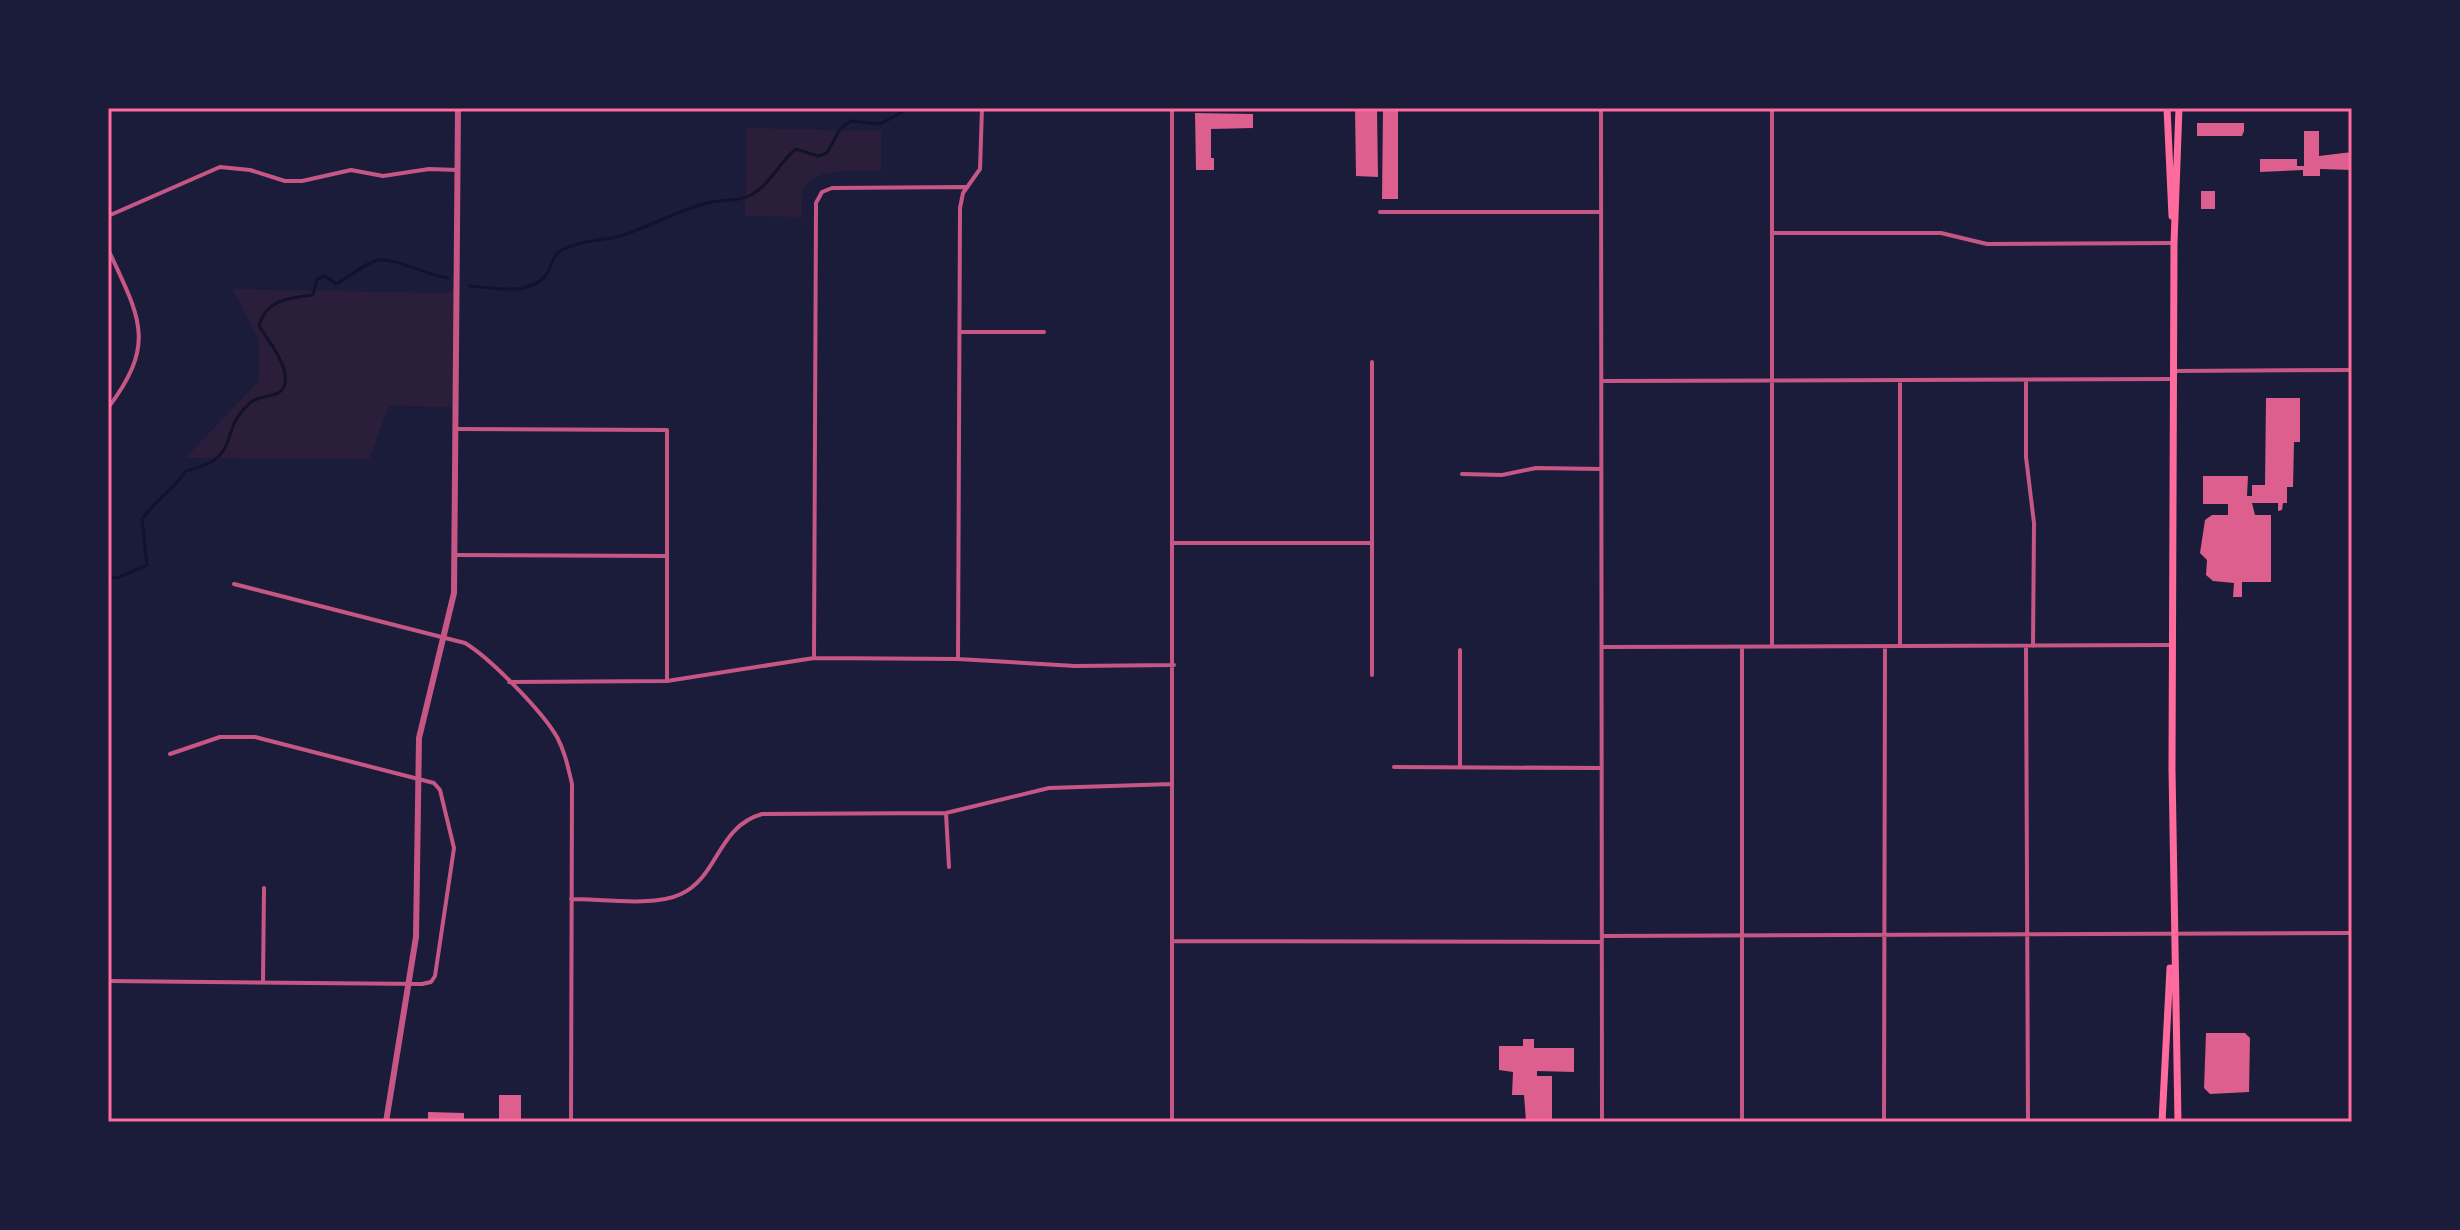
<svg xmlns="http://www.w3.org/2000/svg" width="2460" height="1230" font-family="Signika,sans-serif">
<style>
.green{fill:#2a1e3b}
.lines{fill:none;stroke-linecap:round;stroke-linejoin:round}
.stream{stroke:#12122b;stroke-width:3}
.building{fill:#dd5f8e}
.minor{stroke:#c65784;stroke-width:4}
.tertiary{stroke:#c65784;stroke-width:6}
.primary{stroke:#ff6b9d;stroke-width:7}
.neatline{fill:none;stroke:#ff6b9d;stroke-width:3}
</style>
<rect width="100%" height="100%" fill="#1b1b3a"/>
<path class="green" d="M747,128L881,131V171C861,171 812,166 803,191C801,198 802,210 802,217L745,216Z
M233,289L445,293L456,289L455,407L389,406L369,459L185,458L259,381V341Z"/>
<g class="lines">
<path class="stream" d="M470,286C493,288 529,296 546,275C552,267 552,255 562,250C581,240 602,241 621,236C650,226 677,211 707,203C720,199 737,202 749,196C770,186 778,163 796,149L818,156L827,153L840,129L851,121L880,124L910,108
M108,577L117,578L147,565L142,519C155,500 173,490 186,471C245,457 216,432 250,403C260,393 282,400 285,383C289,366 268,340 259,326C266,299 290,298 313,295L317,279L325,276L336,284C349,278 361,266 375,261C390,255 428,276 448,278"/>
</g>
<path class="building" d="M1355,108H1377L1378,177L1356,176Z
M1383,109H1398V199H1382Z
M1195,113L1253,114V128L1211,129V158H1214V170H1196Z
M2197,123H2244V131L2242,136H2197Z
M2304,131H2319V156L2352,152V170L2320,169V176H2303V170L2260,172V159H2297V166H2304Z
M2201,191H2215V209H2201Z
M2266,398H2300V442H2294L2293,487H2287V503H2283L2282,510L2278,511V503H2252L2255,515H2271V582H2242V597H2233L2234,583L2213,581L2206,575L2207,560L2200,553L2205,520L2212,515H2228V504H2203V476H2248L2247,496H2252V485H2265Z
M2206,1033H2245L2250,1038L2249,1092L2210,1094L2204,1088Z
M1523,1039H1534V1048H1574V1072L1537,1071V1076H1552V1121H1526L1524,1095H1512L1513,1072L1499,1070V1046H1523Z
M499,1095H521V1122H499Z
M428,1112L464,1113V1122H428Z"/>
<g class="lines">
<path class="minor" d="M1601,108L1602,1122
M1380,212H1601
M108,216L220,167L250,170L285,181H302L351,170L383,176L429,169L458,170
M1772,233H1941L1987,244L2174,243
M108,249C139,317 158,342 108,408
M960,332H1044
M1372,362V675
M2174,371L2352,370
M2026,380V457L2034,523L2033,646
M1601,381L2174,379
M455,429L667,430V681
M1462,474L1502,475L1536,468L1601,469
M1174,543H1372
M455,555L667,556
M234,584L465,643C490,658 542,711 557,737C565,752 568,767 572,784L571,1122
M1900,646V381
M2026,646L2028,1122
M1602,647L2173,645
M1742,647V1122
M1772,647V108
M1460,650V767
M814,658L816,203L822,192L832,188L966,187
M958,659L960,208L963,193L980,169L982,108
M509,682L667,681L814,658L958,659L1075,666L1174,665
M1394,767L1602,768
M946,813L949,867
M571,899C601,899 655,907 681,894C719,876 717,827 762,814L946,813L1049,788L1172,784
M1602,936L2352,933
M1172,941L1602,942
M108,981L422,984L431,982L435,976L454,848L440,790L434,783L255,737H220L170,754
M263,982L264,888
M1172,1122V108
M1884,1122L1885,647"/>
<path class="tertiary" d="M386,1122L416,937L419,738L454,593L458,108"/>
<path class="primary" d="M2167,108L2172,216
M2162,1122L2170,968
M2178,1122L2172,769L2174,243L2179,108"/>
</g>
<rect width="2460" height="1230" fill="none" stroke="#1b1b3a" stroke-width="220"/>
<rect x="110" y="110" width="2240" height="1010" class="neatline"/>
</svg>
